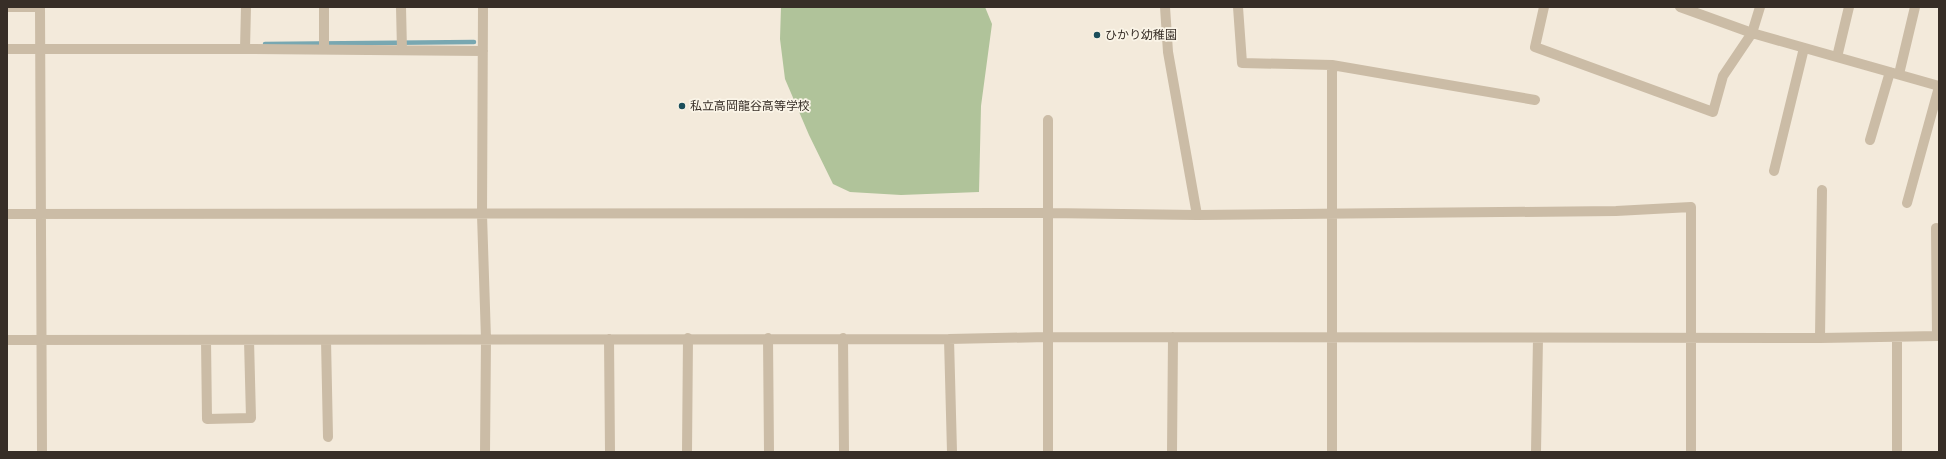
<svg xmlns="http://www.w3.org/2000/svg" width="1946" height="459" font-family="'PT Sans Narrow','Noto Sans JP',sans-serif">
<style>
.green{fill:#b0c39a}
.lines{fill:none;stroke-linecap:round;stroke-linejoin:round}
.stream{stroke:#78a7b1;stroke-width:4.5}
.street{stroke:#cbbca6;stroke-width:10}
.poi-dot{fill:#1b4e5b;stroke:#faf4e7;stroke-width:1.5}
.labels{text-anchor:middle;stroke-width:3.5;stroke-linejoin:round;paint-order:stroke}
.poi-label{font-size:12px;fill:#372e27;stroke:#faf4e7;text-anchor:start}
</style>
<rect width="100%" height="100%" fill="#f3eadb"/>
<path class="green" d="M781,7H985L992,24L981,106L979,192L901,195L850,192L833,184L809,135L785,79L780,39Z"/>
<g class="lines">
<path class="stream" d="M265,44L474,42"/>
<path class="street" d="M7,7H36
M40,7L42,452
M324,7V49
M401,7L402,50
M483,7L482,215L486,339L485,452
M1165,7L1168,52L1197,215
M1238,7L1242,63L1332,65L1535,100
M1544,7L1535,47L1713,112L1723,76L1752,33L1760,7
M1680,7L1752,33L1939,86
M7,49H245L483,51
M245,49L246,7
M1837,57L1849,7
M1899,74L1915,7
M1870,140L1890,72
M1774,171L1804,48
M1907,203L1939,87
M7,214L1048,213L1197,215L1616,211L1691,207V452
M1936,228L1937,336
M1897,337V452
M768,338L769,452
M843,338L844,452
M1820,338L1822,190
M609,339L610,452
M949,339L952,452
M7,340L949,339L1047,337L1820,338L1939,336
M206,340L207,419L251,418L249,340
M326,340L328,437
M687,452L688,338
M1048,452V120
M1172,452L1173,337
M1332,452V65
M1536,452L1538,338"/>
</g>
<g class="poi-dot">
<circle cx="1097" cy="35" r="4"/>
<circle cx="682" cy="106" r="4"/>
</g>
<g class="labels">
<g class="poi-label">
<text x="1105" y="39">ひかり幼稚園</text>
<text x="690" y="110">私立高岡龍谷高等学校</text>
</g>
</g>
<rect width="1946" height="459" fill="none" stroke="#372e27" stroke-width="16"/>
</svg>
